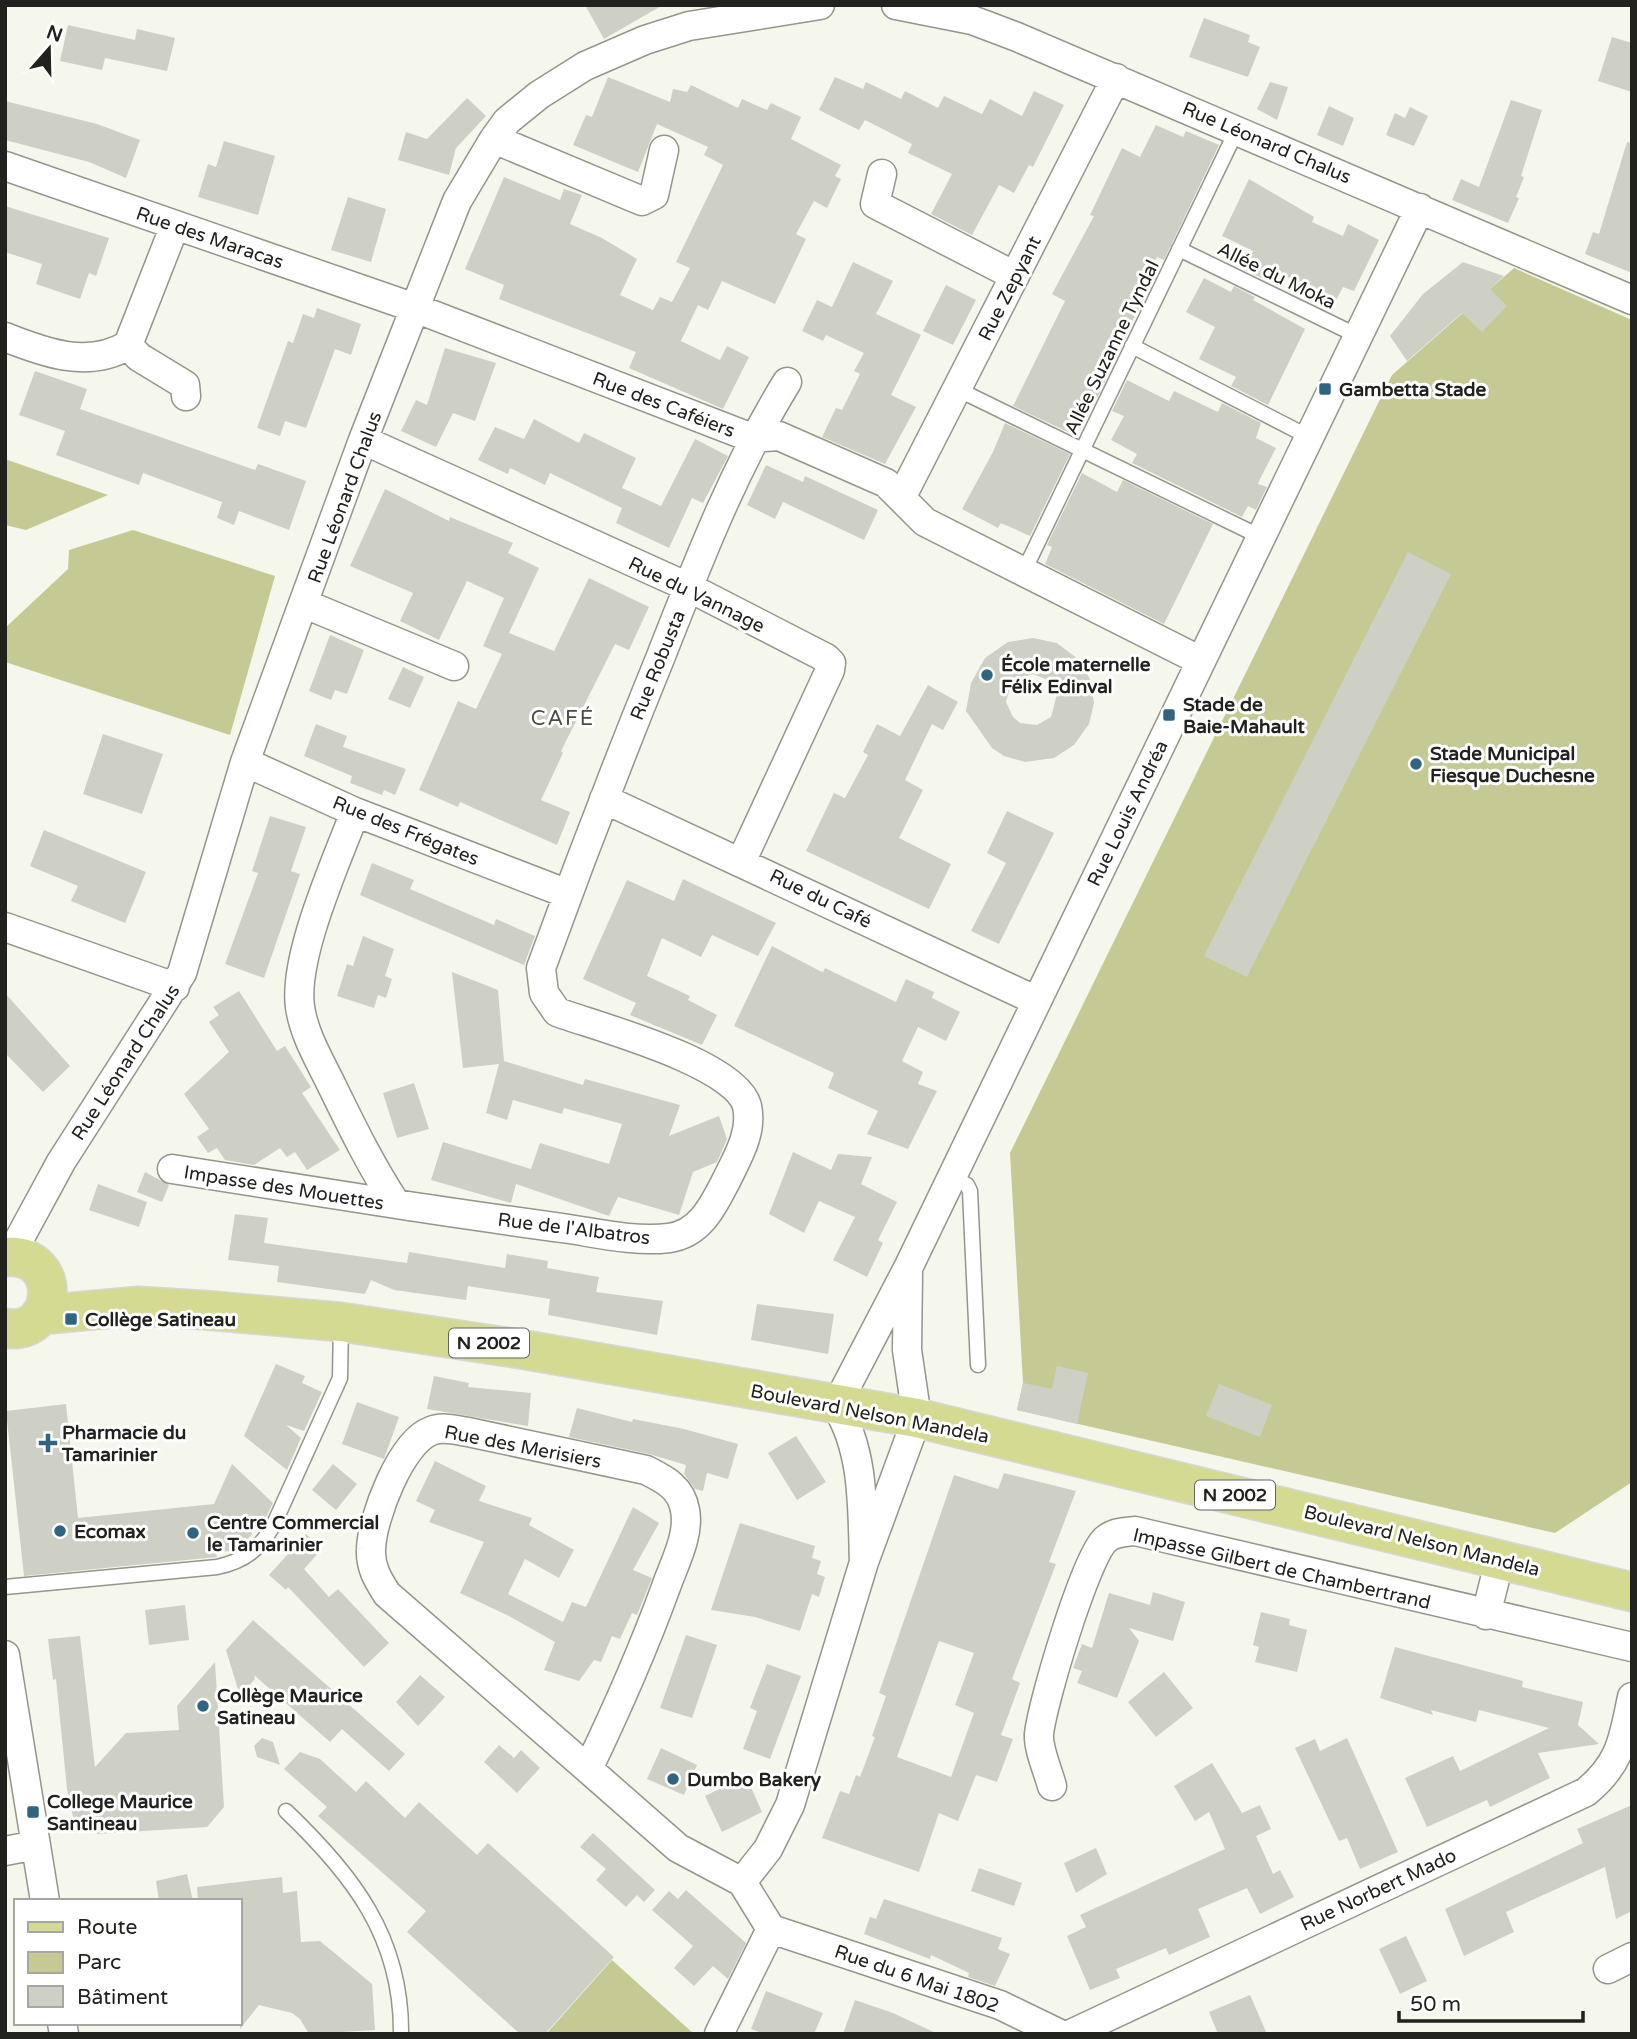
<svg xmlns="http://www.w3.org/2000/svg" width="1637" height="2039" font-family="'Varela Round',sans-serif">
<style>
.green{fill:#c5ca94}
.building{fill:#cfd0c5;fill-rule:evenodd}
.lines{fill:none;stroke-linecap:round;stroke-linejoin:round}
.service-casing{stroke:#94958b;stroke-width:17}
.minor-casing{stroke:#94958b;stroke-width:31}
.primary-casing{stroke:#d7d7d6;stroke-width:41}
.service{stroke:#fff;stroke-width:14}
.minor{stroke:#fff;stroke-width:28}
.primary{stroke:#d5da93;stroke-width:38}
.poi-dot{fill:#306581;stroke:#fff;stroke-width:2.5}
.labels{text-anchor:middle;stroke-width:6;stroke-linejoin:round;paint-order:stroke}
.shield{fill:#fff;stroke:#646461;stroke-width:2}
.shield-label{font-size:18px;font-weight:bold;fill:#21211d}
.street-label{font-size:19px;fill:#21211d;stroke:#fff}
.poi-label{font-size:19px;font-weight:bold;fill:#21211d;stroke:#fff;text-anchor:start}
.neighbourhood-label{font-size:21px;letter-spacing:2px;fill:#494a41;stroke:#fff}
</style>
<rect width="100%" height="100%" fill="#f6f7ec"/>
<path class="green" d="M1514,268L1632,320V1482L1555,1533L1017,1410L1023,1383L1010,1153L1392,375Z
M5,459L108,495L26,530L5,525Z
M133,530L275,576L230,735L5,662V628L68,569L69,550Z
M612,1960L694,2034H546Z"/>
<path class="building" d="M585,5H663L604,39Z
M1204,18L1250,35L1248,42L1260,47L1248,77L1189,57Z
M68,25L135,40L137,29L175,38L167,71L105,58L102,70L60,61Z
M1612,37L1632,43V92L1598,81Z
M608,77L670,102L673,89L687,92L691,85L738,108L742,99L767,110L771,103L801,117L791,139L841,165L835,176L841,179L827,208L814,201L796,234L806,239L775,304L722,281L708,310L698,305L681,341L720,360L727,346L749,357L723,409L629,368L636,352L499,299L504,285L465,269L504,177L560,200L564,189L582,195L570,224L602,238L637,259L620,295L653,310L660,297L672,302L690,268L676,262L723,165L704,155L708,147L657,124L638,172L573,145L586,115L592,117Z
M835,77L863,89L866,82L901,99L905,91L938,108L944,96L982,114L990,99L1022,116L1034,91L1064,105L1033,167L1029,165L1014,193L999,185L972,235L931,214L952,174L908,153L912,144L865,120L859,130L819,110Z
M1270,82L1288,87L1277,120L1257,109Z
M467,98L486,116L456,148L449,175L398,160L406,132L427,139Z
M1511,100L1542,110L1521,176L1524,177L1516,197L1519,198L1508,223L1452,200L1461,179L1479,187Z
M5,101L97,124L140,140L126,178L89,162L5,140Z
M1329,106L1354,118L1343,146L1317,135Z
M1410,107L1428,116L1414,146L1386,135L1395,113L1405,118Z
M1156,125L1183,137L1186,131L1219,145L1164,260L1157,257L1138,294L1145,298L1105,369L1110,371L1095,402L1088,399L1070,433L1013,406L1065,301L1052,294L1094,216L1090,215L1122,148L1140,157Z
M224,141L275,156L258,215L198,197L208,164L216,167Z
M1627,142L1632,143V273L1585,254L1593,232L1599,234Z
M1249,179L1314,217L1312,222L1343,236L1348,224L1379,240L1354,291L1343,287L1333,306L1306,293L1309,287L1269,268L1264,279L1243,269L1253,251L1222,236Z
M348,197L386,209L371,262L331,250Z
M5,206L109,238L96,276L89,273L80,299L36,284L42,264L5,252Z
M853,262L893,281L876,314L921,335L891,395L916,407L885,464L822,437L836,408L842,410L860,374L854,371L864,353L826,335L823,341L802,331L817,300L832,307Z
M1463,262L1504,276L1490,289L1507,306L1482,332L1462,313L1407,361L1390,336L1423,294Z
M1204,278L1231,292L1234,286L1255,297L1253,300L1305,329L1268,405L1231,386L1236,377L1199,359L1215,327L1186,312Z
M946,285L976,300L953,345L923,331Z
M317,308L361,324L351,355L335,349L306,428L285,421L280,436L257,428L288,341L293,343L303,314L314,318Z
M445,348L496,363L475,421L453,413L436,447L401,431L416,400L427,405Z
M35,371L87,389L80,409L255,470L258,464L306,481L289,530L239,511L234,525L217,518L222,502L143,473L139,485L56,455L65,431L19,415Z
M1127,380L1169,401L1174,391L1218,412L1222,403L1261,423L1256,438L1276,448L1259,481L1258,484L1267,487L1256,510L1248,506L1242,517L1132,463L1137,454L1111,440L1124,416L1112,411Z
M534,419L579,443L584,433L636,458L622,488L661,506L695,439L728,456L703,503L692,498L669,548L616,523L622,508L550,473L545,485L510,468L508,474L478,460L495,427L524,439Z
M1005,423L1070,454L1030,536L1001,523L998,528L962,509L993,452Z
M766,465L803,482L805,476L878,510L864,540L783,502L775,519L747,505Z
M1082,473L1117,492L1123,480L1213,524L1164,624L1045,564L1052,547L1047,545Z
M385,489L449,521L450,517L513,543L508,553L539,568L509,633L554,651L589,578L649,607L629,650L615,644L561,751L563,753L541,800L570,812L557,845L460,802L458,807L419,790L458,701L476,709L502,654L483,646L504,598L467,581L439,640L400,621L413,593L350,566Z
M1408,552L1451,574L1247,977L1204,956Z
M330,635L364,650L347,694L335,690L331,700L309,691Z
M1033,638L1057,643L1078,659L1090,679L1094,703L1089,724L1074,745L1054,758L1025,762L1004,756L992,748L966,711L971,683L985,658L1008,642ZM1033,674L1048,680L1057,694L1051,717L1037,725L1020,723L1013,717L1006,702L1011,685L1017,679Z
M403,667L424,677L410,708L388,699Z
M928,685L958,702L943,730L932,724L905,780L923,790L899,838L951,864L929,909L806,851L834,793L845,798L868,755L863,752L877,724L900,736Z
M316,724L347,736L343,747L406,769L395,795L384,790L382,795L350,783L352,776L304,756Z
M103,734L163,754L142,814L83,794Z
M1007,811L1054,833L999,944L971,931L1006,863L987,853Z
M270,816L306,827L291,871L300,874L264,978L225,964L258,873L252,871Z
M44,830L146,872L125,923L71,901L78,886L30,866Z
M372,863L414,880L410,889L494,925L496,919L535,936L524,965L360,895Z
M683,879L776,923L758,956L712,935L701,957L662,938L647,976L690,996L688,1000L717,1015L702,1045L630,1015L636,1003L583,979L627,880L674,901Z
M363,936L394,949L385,976L392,979L386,998L378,995L374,1008L337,996L347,964L353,966Z
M772,946L820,971L823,972L825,968L896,1002L906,979L934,992L932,998L960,1012L946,1041L918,1027L902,1061L923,1072L918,1084L937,1091L908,1149L867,1134L878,1111L828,1088L834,1073L734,1026Z
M452,972L498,990L504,1061L583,1085L585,1079L680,1105L669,1136L719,1116L727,1139L717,1162L693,1172L679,1215L618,1197L609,1216L516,1184L511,1203L431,1180L443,1142L531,1169L540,1143L609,1164L622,1124L564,1108L562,1114L513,1100L507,1120L486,1113L499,1064L463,1068Z
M239,991L277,1051L285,1046L311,1087L302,1093L340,1150L307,1170L295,1152L287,1157L280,1148L254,1165L225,1160L217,1148L208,1153L197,1137L209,1129L184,1094L229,1052L209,1022L219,1015L213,1007Z
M5,993L70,1066L43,1092L5,1053Z
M414,1083L429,1129L397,1138L383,1093Z
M793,1152L831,1170L838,1154L872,1157L861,1184L897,1202L878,1240L883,1243L867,1277L833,1260L855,1217L819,1201L804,1233L769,1214Z
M145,1172L169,1185L162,1202L137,1192Z
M98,1184L147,1202L139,1227L89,1210Z
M235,1214L268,1218L264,1243L407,1263L409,1252L505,1268L507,1254L548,1261L547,1268L599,1277L596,1292L663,1301L657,1335L548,1315L550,1299L468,1286L466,1300L394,1290L371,1280L365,1294L277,1282L279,1266L228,1260Z
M757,1304L834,1314L828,1354L751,1340Z
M276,1364L305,1376L302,1383L322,1392L304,1431L286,1425L301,1438L287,1470L244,1436Z
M1057,1366L1088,1373L1077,1424L1017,1410L1023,1383L1052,1389Z
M434,1376L469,1383L468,1387L531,1393L528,1426L427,1409Z
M1219,1384L1272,1405L1260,1437L1206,1416Z
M357,1402L399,1417L384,1459L342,1444Z
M66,1404L78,1518L214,1504L232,1464L273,1503L264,1521H260L246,1543L231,1551L216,1552L217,1557L24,1576L6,1411Z
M577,1408L632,1422L633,1419L684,1429L738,1444L728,1479L707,1473L703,1491L695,1489L684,1474L686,1465L649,1454L569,1437Z
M796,1436L826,1482L797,1500L768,1453Z
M435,1461L486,1486L479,1501L532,1518L529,1525L574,1550L559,1578L525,1559L508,1594L563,1622L572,1602L586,1607L633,1507L659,1523L633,1570L652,1578L637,1615L632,1613L620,1639L612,1636L601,1662L594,1660L579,1681L544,1670L555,1642L509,1616L460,1593L484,1542L429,1522L435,1510L416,1501Z
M333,1464L357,1484L336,1510L312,1490Z
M1004,1473L1076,1491L1049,1562L1056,1564L1012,1679L1020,1683L1001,1735L1013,1739L997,1782L976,1775L958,1821L939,1813L919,1872L822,1838L840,1791L849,1794L856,1775L860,1777L875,1737L872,1736L886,1696L879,1693L954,1475L998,1489ZM939,1641L974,1653L955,1705L974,1713L951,1777L897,1757Z
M740,1523L815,1546L812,1558L821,1561L817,1574L825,1577L819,1597L812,1594L800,1631L755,1617L711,1610Z
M306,1534L322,1549L304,1569L329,1597L338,1589L389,1643L364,1667L288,1587L286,1590L269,1575Z
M1153,1592L1185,1602L1173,1641L1129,1628L1139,1641L1117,1698L1077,1683L1082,1671L1073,1668L1082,1644L1092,1648L1109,1593L1150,1605Z
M185,1605L189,1640L149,1645L145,1610Z
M1261,1612L1290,1619L1289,1625L1307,1630L1297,1672L1255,1662L1259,1647L1253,1645Z
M253,1620L405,1754L389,1771L342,1729L330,1742L254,1675L255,1679L240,1696L226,1650Z
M686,1635L717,1645L692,1718L660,1708Z
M80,1636L95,1767L126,1733L179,1730L177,1706L215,1662L224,1807L207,1827L97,1834V1828L76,1831L67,1789L56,1679L53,1680L48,1639Z
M1395,1647L1523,1681L1522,1687L1583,1702L1578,1725L1599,1744L1538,1753L1550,1778L1490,1807L1487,1800L1427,1827L1405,1778L1453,1756L1460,1771L1549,1728L1479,1710L1476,1722L1431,1710L1433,1715L1380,1698Z
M767,1664L801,1676L770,1759L743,1749L757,1711L750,1708Z
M1164,1672L1193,1708L1156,1737L1128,1702Z
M420,1675L445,1697L418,1726L396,1702Z
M262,1738L273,1742L280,1765L257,1757L254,1746Z
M1347,1738L1398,1852L1360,1869L1347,1838L1339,1841L1295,1748L1315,1739L1320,1751Z
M499,1745L514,1758L521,1750L540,1768L517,1793L484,1762Z
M661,1748L697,1765L684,1795L647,1779Z
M300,1752L320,1759L356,1792L366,1781L405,1818L419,1802L477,1855L488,1843L614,1957L545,2034H520L407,1932L426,1911L318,1816L327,1807L284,1769Z
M1212,1763L1242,1813L1260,1805L1271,1829L1256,1836L1273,1874L1280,1870L1294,1897L1260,1914L1247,1888L1198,1909L1210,1937L1169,1955L1166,1948L1116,1969L1120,1978L1090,1990L1067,1936L1086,1927L1080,1915L1225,1849L1209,1812L1195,1821L1174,1786Z
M746,1776L762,1812L722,1832L705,1796Z
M1632,1805V1911L1616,1919L1605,1867L1506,1912L1514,1932L1464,1956L1445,1909L1583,1843L1577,1829Z
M593,1833L655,1890L644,1902L637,1895L626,1907L596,1880L606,1869L580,1847Z
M1096,1848L1107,1874L1076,1893L1064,1863Z
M979,1868L1022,1883L1014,1906L971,1891Z
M187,1874L193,1901H159L156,1881Z
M282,1877L283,1893L297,1891L301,1942L320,1941L372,1984L375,2030L309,2034L300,2019L292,2013L259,2005L240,2029V1901H198L197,1887Z
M686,1890L746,1943L728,1979L713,1966L694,1986L674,1968L693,1946L652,1910L669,1891L678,1899Z
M884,1899L1002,1938L998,1949L1010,1954L995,1986L968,1977L969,1973L931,1955L930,1959L864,1934L870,1917L876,1919Z
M1406,1936L1427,1981L1400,1994L1379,1949Z
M766,1991L823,2013L814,2034H764L751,2029Z
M1250,1995L1267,2034H1218L1209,2012Z
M855,2000L893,2013L938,2034H843Z"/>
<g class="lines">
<defs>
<path id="service" d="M1179,249L1358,336
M1132,346L1309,437
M957,389L1261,537
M1023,573L1233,138
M952,1177L967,1185L970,1191L978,1365
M5,1587L217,1567C245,1561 260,1549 274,1524L340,1378L341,1324
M286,1811C352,1874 402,1937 401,2034"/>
<path id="minor" d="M896,5L972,20L1017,37L1632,300
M494,139L642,201L654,195L664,150
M5,166L415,308L752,438L779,436L886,483L925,522L1201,661
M882,174L875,204L1015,276
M5,337C45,353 89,369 128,345L175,225
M128,345L139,357L185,385L186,396
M363,440L688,587L826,658L831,663L830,670L742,860
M901,498L1116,78
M305,604L454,666
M245,762L355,812L568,894
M604,799L1037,1001
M355,812C337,860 293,956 300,1007C304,1035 320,1061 332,1086C352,1127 371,1166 396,1204C453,1213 511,1221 569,1229C601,1234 636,1242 669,1238C700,1234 713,1206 726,1181C737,1158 753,1133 747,1106C736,1063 598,1027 557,1012L544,993L541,968C579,863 619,759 661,656C698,562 734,468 787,382
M5,927L175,987
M172,1169L396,1204
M10,1256L61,1162L182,973L245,762L363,440L457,201L494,139L507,121L539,95L585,66L645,40L689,26L820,5
M864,1562C862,1510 865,1451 836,1406L908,1268L1420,208
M1486,1615L1500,1559
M5,1655L45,1901
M588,1769L387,1594C378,1580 370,1567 371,1549C372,1518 401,1442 431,1431C442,1426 456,1430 468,1432L646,1470C664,1479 681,1487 685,1510C690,1535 674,1564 666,1587C643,1650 617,1709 588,1769L678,1848L742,1882
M1052,1786C1048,1771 1038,1749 1039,1734C1042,1704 1085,1559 1105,1540C1113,1532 1125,1532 1135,1531L1632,1647
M5,1851L36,1845
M742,1882L768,1849L790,1805L864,1562L917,1418L907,1350L908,1273
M742,1882L771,1929
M771,1929L1000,2005L1060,2034
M1608,1969L1632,1957
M62,2023L64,2034
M719,2034L771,1929
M1071,2034L1586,1792C1621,1763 1623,1740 1632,1697"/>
<path id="primary" d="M5,1257C64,1251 59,1338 5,1328
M40,1315L138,1306L204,1310L341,1322L520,1349L917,1418L1632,1592"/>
</defs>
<use href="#service" class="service-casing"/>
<use href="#minor" class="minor-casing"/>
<use href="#primary" class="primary-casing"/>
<use href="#service" class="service"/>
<use href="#minor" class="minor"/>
<use href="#primary" class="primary"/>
</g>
<g class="poi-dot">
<rect x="1318" y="382" width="14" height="14" rx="3.5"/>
<circle cx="987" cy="675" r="7"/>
<rect x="1162" y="708" width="14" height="14" rx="3.5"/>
<circle cx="1416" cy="764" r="7"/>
<rect x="64" y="1312" width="14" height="14" rx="3.5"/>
<path d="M44.5 1432.5h7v7h7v7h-7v7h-7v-7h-7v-7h7z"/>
<circle cx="60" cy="1531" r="7"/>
<circle cx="193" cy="1533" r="7"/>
<circle cx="203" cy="1706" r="7"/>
<circle cx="673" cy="1779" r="7"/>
<rect x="26" y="1805" width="14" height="14" rx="3.5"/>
</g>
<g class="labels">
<g class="shield">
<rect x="449" y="1328.5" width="80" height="29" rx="5"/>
<rect x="1195" y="1480.5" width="80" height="29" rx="5"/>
</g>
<g class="shield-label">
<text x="489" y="1349">N 2002</text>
<text x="1235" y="1501">N 2002</text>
</g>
<g class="street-label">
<text transform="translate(1267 142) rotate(23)" y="7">Rue Léonard Chalus</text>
<text transform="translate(210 237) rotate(19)" y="7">Rue des Maracas</text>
<text transform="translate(1277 275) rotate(26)" y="7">Allée du Moka</text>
<text transform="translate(1009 288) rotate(-63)" y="7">Rue Zepyant</text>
<text transform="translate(1111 347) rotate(-64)" y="7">Allée Suzanne Tyndal</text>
<text transform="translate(664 404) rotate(21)" y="7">Rue des Caféiers</text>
<text transform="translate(344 497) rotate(-70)" y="7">Rue Léonard Chalus</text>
<text transform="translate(697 594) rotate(26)" y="7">Rue du Vannage</text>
<text transform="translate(657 665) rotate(-68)" y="7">Rue Robusta</text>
<text transform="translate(1127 813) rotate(-64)" y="7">Rue Louis Andréa</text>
<text transform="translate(406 830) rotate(22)" y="7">Rue des Frégates</text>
<text transform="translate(821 898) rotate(26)" y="7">Rue du Café</text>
<text transform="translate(125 1062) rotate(-57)" y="7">Rue Léonard Chalus</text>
<text transform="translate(284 1187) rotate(9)" y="7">Impasse des Mouettes</text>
<text transform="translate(574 1228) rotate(7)" y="7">Rue de l'Albatros</text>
<text transform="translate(870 1413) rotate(11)" y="7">Boulevard Nelson Mandela</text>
<text transform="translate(523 1446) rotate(11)" y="7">Rue des Merisiers</text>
<text transform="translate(1422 1540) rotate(14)" y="7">Boulevard Nelson Mandela</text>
<text transform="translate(1282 1568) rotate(13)" y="7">Impasse Gilbert de Chambertrand</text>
<text transform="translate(1378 1889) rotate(-25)" y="7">Rue Norbert Mado</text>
<text transform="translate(917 1978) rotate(19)" y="7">Rue du 6 Mai 1802</text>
</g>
<g class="poi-label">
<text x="1339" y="396">Gambetta Stade</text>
<text x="1001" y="671">École maternelle<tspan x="1001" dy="22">Félix Edinval</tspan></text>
<text x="1183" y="711">Stade de<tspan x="1183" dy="22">Baie-Mahault</tspan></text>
<text x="1430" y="760">Stade Municipal<tspan x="1430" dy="22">Fiesque Duchesne</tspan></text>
<text x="85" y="1326">Collège Satineau</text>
<text x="62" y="1439">Pharmacie du<tspan x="62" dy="22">Tamarinier</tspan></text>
<text x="207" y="1529">Centre Commercial<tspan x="207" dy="22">le Tamarinier</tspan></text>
<text x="74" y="1538">Ecomax</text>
<text x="217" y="1702">Collège Maurice<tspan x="217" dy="22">Satineau</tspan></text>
<text x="687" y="1786">Dumbo Bakery</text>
<text x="47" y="1808">College Maurice<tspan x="47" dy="22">Santineau</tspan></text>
</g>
<g class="neighbourhood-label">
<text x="563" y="725">CAFÉ</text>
</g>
</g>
<rect width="1637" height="2039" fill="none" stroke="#21211d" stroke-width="14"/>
<rect x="14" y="1899" width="228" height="126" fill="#ffffff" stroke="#a6a6a5" stroke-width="2"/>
<rect x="28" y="1922" width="35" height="10" fill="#d5da93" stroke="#a6a6a5" stroke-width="2"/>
<text x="77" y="1934" font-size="21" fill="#21211d">Route</text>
<rect x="28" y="1952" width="35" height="21" fill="#c5ca94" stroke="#a6a6a5" stroke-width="2"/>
<text x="77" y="1969" font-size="21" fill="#21211d">Parc</text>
<rect x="28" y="1986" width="35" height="21" fill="#cfd0c5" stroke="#a6a6a5" stroke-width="2"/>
<text x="77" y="2004" font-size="21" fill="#21211d">Bâtiment</text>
<g transform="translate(49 49) rotate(20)" stroke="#ffffff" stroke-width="5" paint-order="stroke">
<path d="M0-5L12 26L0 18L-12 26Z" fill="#21211d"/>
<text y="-10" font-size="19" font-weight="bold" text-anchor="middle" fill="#21211d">N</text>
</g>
<path d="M1399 2011v10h184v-10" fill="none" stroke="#21211d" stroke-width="3.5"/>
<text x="1410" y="2011" font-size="21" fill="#21211d" stroke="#ffffff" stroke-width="5" paint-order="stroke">50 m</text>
</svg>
